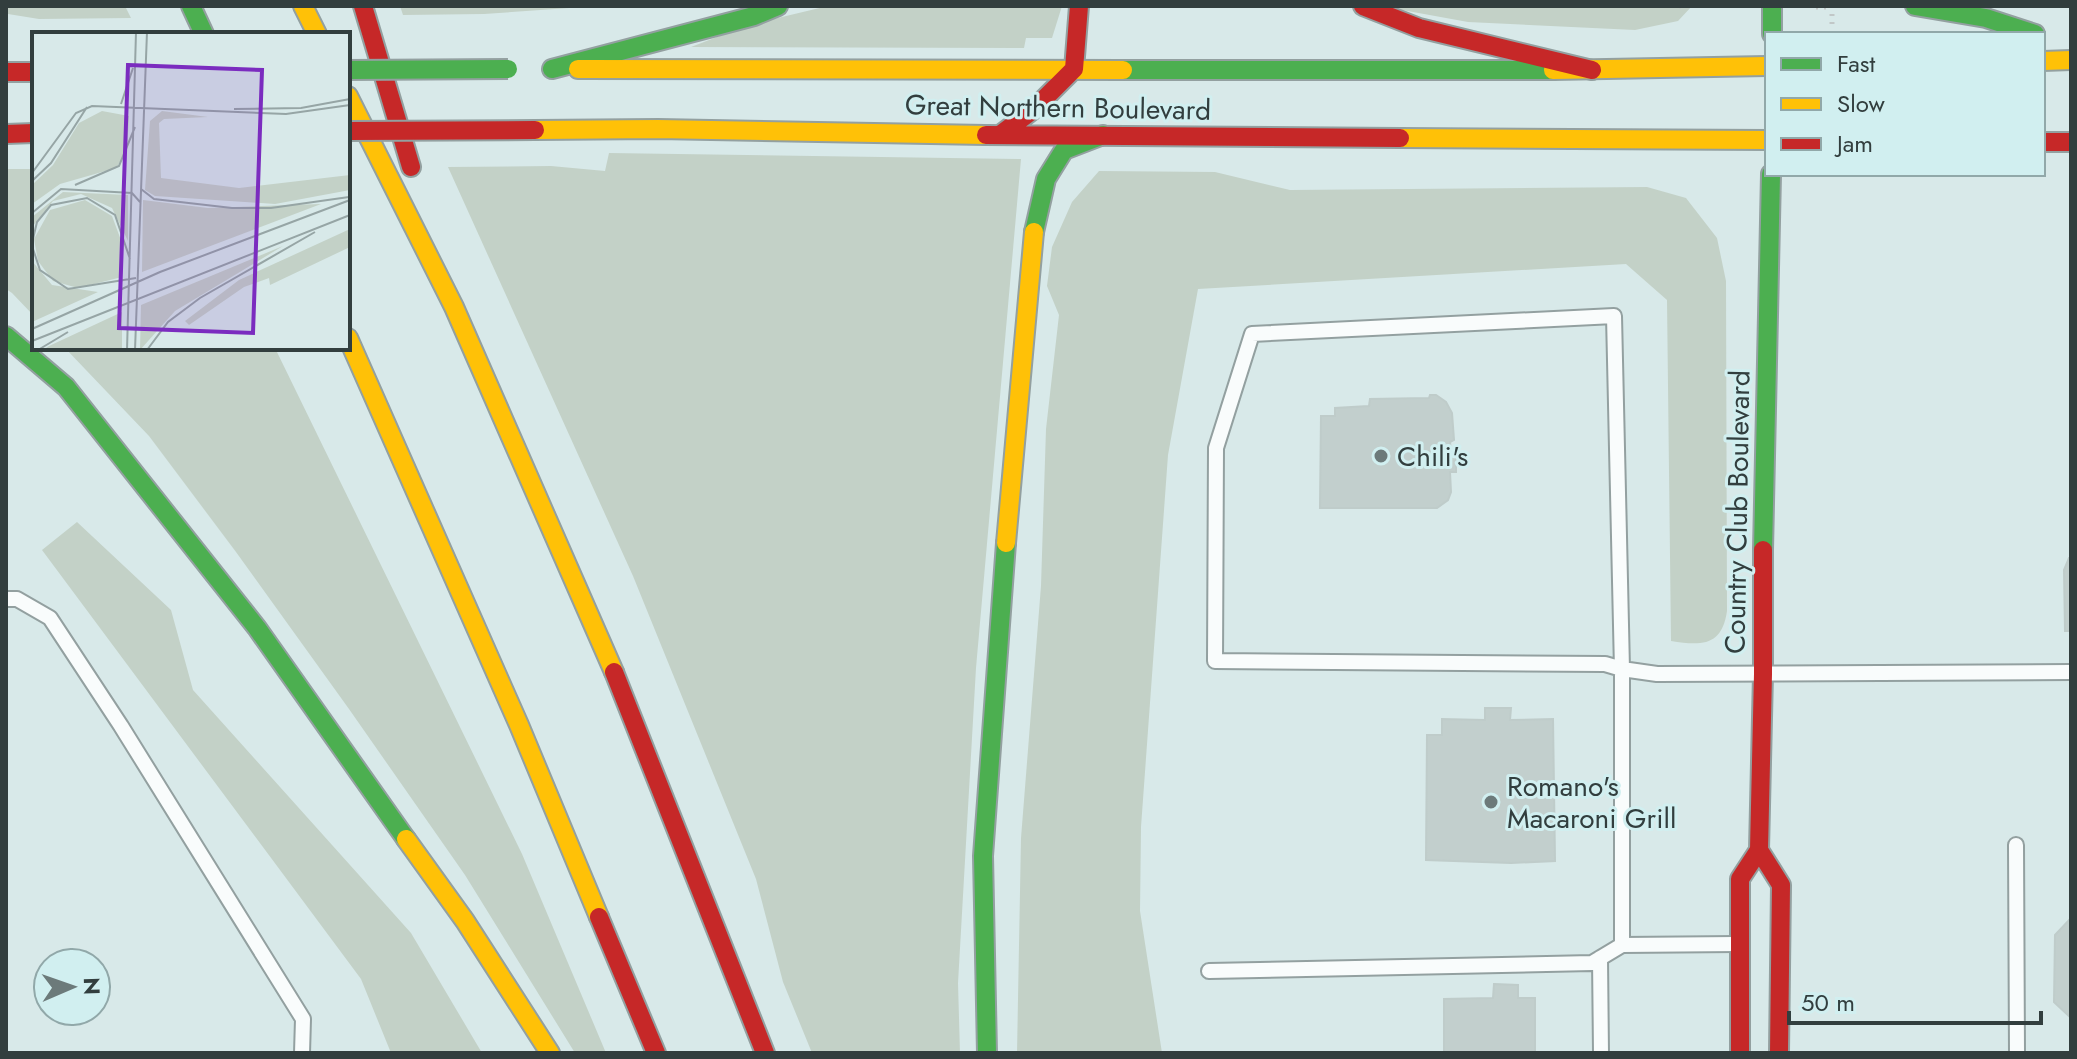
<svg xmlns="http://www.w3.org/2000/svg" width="2077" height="1059" font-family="Jost,sans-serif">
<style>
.green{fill:#c3d1c7}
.building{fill:#c2cfcd;stroke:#bfccca;stroke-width:2}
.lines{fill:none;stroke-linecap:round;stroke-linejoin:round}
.lane-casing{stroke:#93a0a0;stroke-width:18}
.fast-casing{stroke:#93a0a0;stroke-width:22}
.slow-casing{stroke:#93a0a0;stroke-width:22}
.jam-casing{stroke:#93a0a0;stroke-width:22}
.path{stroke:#c1c7c7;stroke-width:5;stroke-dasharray:2 6;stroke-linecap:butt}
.lane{stroke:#f9fcfc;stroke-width:14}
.fast{stroke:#4caf50;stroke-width:18}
.slow{stroke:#ffc107;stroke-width:18}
.jam{stroke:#c62828;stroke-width:18}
.fast-bridge-casing{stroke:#93a0a0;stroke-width:22;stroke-linecap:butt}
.jam-bridge-casing{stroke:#93a0a0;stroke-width:22;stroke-linecap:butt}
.fast-bridge{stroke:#4caf50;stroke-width:18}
.jam-bridge{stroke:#c62828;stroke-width:18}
.poi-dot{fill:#6c7a7a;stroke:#d1eff0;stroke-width:3}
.labels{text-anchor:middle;stroke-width:6;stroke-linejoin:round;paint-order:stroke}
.street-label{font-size:28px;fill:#323e3e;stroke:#d1eff0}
.poi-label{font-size:28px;fill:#323e3e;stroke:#d1eff0;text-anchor:start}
.inset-road{fill:none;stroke:#96a5a5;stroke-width:2}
.view{fill:#7b2cbf;fill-opacity:0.15;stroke:#7b2cbf;stroke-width:4}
.inset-edge{fill:none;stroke:#323e3e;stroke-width:4}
</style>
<rect width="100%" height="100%" fill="#d8e9e9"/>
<path class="green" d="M6,6H125L131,18L39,19L8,14L6,23Z
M400,6H598L484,14L403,15Z
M828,6H1062L1052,38H1026L1024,48L691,47L748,25Z
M1380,6H1692L1678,21L1635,30L1468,22Z
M609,153L1021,159L976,668L958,983L960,1053H812L783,982L756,879L633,576L448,167L551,166L605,171Z
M6,169H34V316L12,293L6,289Z
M1099,171L1215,172L1290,190L1647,187L1686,198L1717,238L1726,281L1727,611C1722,646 1702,646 1671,641L1667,300L1626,264L1198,289L1168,455L1141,827L1140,911L1162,1053H1017L1021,838L1041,586L1046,429L1059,315L1047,286L1052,247L1072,202Z
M65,348H275L522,854L606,1053H575L465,875L349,709L236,552L149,436Z
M77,522L171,610L193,690L411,933L482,1053H391L361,979L42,550Z"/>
<path class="building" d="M1430,395H1436L1446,402L1452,413L1454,440L1450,442L1451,451H1456V472H1450L1451,492L1448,500L1437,508H1320L1321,416H1335V408L1369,406L1370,399L1429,398Z
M2069,558H2071V631H2065L2064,570Z
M1485,708H1511L1510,720L1553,719L1555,861L1511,863L1426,860L1427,735H1442V719L1485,720Z
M2071,918V1018L2054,1002L2055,935Z
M1494,984L1518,985V998H1535V1053H1444V999L1493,998Z"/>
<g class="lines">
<defs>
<path id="lane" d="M6,599H17L50,618L121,726L303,1019L302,1053
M2016,845L2017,1053
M1737,944L1622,945V669L1614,316L1252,334L1216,448L1215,661L1605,664L1622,669L1657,674L2071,672
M1600,958L1601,1053
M1209,971L1592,963L1622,945"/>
<path id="fast" d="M191,6L204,34
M1772,6V34
M1915,6L1986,18L2035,34
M552,69L754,16L778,6
M1123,70H1553
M1034,232L1046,179L1064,150L1103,135
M6,336L66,387L257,628L406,839
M1763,550L1771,174
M987,1053L983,856L1006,543"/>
<path id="slow" d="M303,6L317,34
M2043,61L2071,60
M578,69L1123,70
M1553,70L1767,66
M348,96L454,307L614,672
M535,130L658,129L986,135
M1400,138L1767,140
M348,338L519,725L599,917
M1006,543L1034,232
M406,839L465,921L550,1053"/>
<path id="jam" d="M363,6L411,167
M1363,6L1419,28L1592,70
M6,72H34
M6,134L34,133
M986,135L1400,138
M1000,135L1034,109L1074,69L1079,6
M2043,142H2071
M614,672L765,1053
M1759,850L1781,885L1779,1053
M599,917L656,1053
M1740,1053V879L1759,850L1763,674V550"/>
</defs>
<use href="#lane" class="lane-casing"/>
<use href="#fast" class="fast-casing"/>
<use href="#slow" class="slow-casing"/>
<use href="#jam" class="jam-casing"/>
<path class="path" d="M1679,6H1687
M1816,7H1832
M1832,24V6"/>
<use href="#lane" class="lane"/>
<use href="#fast" class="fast"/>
<use href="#slow" class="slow"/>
<use href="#jam" class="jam"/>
<defs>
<path id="fast-bridge" d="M348,70L508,69"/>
<path id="jam-bridge" d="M348,131L535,130"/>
</defs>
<use href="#fast-bridge" class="fast-bridge-casing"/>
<use href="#jam-bridge" class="jam-bridge-casing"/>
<use href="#fast-bridge" class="fast-bridge"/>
<use href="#jam-bridge" class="jam-bridge"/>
</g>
<g class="poi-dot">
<circle cx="1381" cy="456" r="8"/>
<circle cx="1491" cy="802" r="8"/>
</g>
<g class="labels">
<g class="street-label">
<text transform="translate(1058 107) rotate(1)" y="10">Great Northern Boulevard</text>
<text transform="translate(1737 512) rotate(-89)" y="10">Country Club Boulevard</text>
</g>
<g class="poi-label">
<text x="1397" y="466">Chili's</text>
<text x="1507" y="796">Romano's<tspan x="1507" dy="32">Macaroni Grill</tspan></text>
</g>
</g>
<g transform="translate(32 32)">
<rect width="318" height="318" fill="#d8e9e9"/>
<path d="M70,79L97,84L95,119L84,136L28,152L0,172V153L21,133L47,91ZM130,79L176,85L132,87L127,91L129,146L207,156L318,143V158L243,172L123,164L113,158L118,89ZM31,160L96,163V209L80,176L49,162L21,169L0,195V185ZM53,168L80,184L90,211V245L46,256L21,249L6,229L2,207L18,178ZM111,168L176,176L289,172L110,240ZM318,197V215L238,253L237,246L212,255L157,293L153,289L207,248ZM251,214L143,279L108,318L109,273ZM0,229L20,253L66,260L0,290ZM90,280V318H11L17,314Z" fill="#c3d1c7"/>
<path class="inset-road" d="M89,72L101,36M202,77L269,76L318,67M0,141L44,81L60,74L254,82L318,73M0,149L19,131L55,75M43,153L87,134L103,95M109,157L122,167L200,176H239L317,165M0,181L29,157L100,161L108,170M0,211L5,190L19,173L55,166L83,183L98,227M0,214L8,238L36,257L104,246M0,297L128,240L318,168M0,309L318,183M6,318L36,300M95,318L104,0M103,318L115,0M115,318L136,290L168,266L283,200"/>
<path class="view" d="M96,33L230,38L221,301L87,296Z"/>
<rect width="318" height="318" class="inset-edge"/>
</g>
<rect width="2077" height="1059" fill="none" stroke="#323e3e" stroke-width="16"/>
<rect x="1765" y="32" width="280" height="144" fill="#d1eff0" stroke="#91a8a9" stroke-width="2"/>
<rect x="1781" y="58" width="40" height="12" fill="#4caf50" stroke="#91a8a9" stroke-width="2"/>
<text x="1837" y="72" font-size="24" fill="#323e3e">Fast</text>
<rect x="1781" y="98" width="40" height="12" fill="#ffc107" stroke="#91a8a9" stroke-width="2"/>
<text x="1837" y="112" font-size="24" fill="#323e3e">Slow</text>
<rect x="1781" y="138" width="40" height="12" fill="#c62828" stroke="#91a8a9" stroke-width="2"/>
<text x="1837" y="152" font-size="24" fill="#323e3e">Jam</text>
<g transform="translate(72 987) rotate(88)"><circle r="38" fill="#d1eff0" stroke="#91a8a9" stroke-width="2"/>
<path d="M0-6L14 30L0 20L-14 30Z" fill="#6c7a7a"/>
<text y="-12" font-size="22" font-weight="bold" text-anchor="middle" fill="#323e3e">N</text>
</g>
<path d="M1789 1011v12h252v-12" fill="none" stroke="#323e3e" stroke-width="4"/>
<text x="1801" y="1011" font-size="24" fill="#323e3e" stroke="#d1eff0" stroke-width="6" paint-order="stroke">50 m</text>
</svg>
